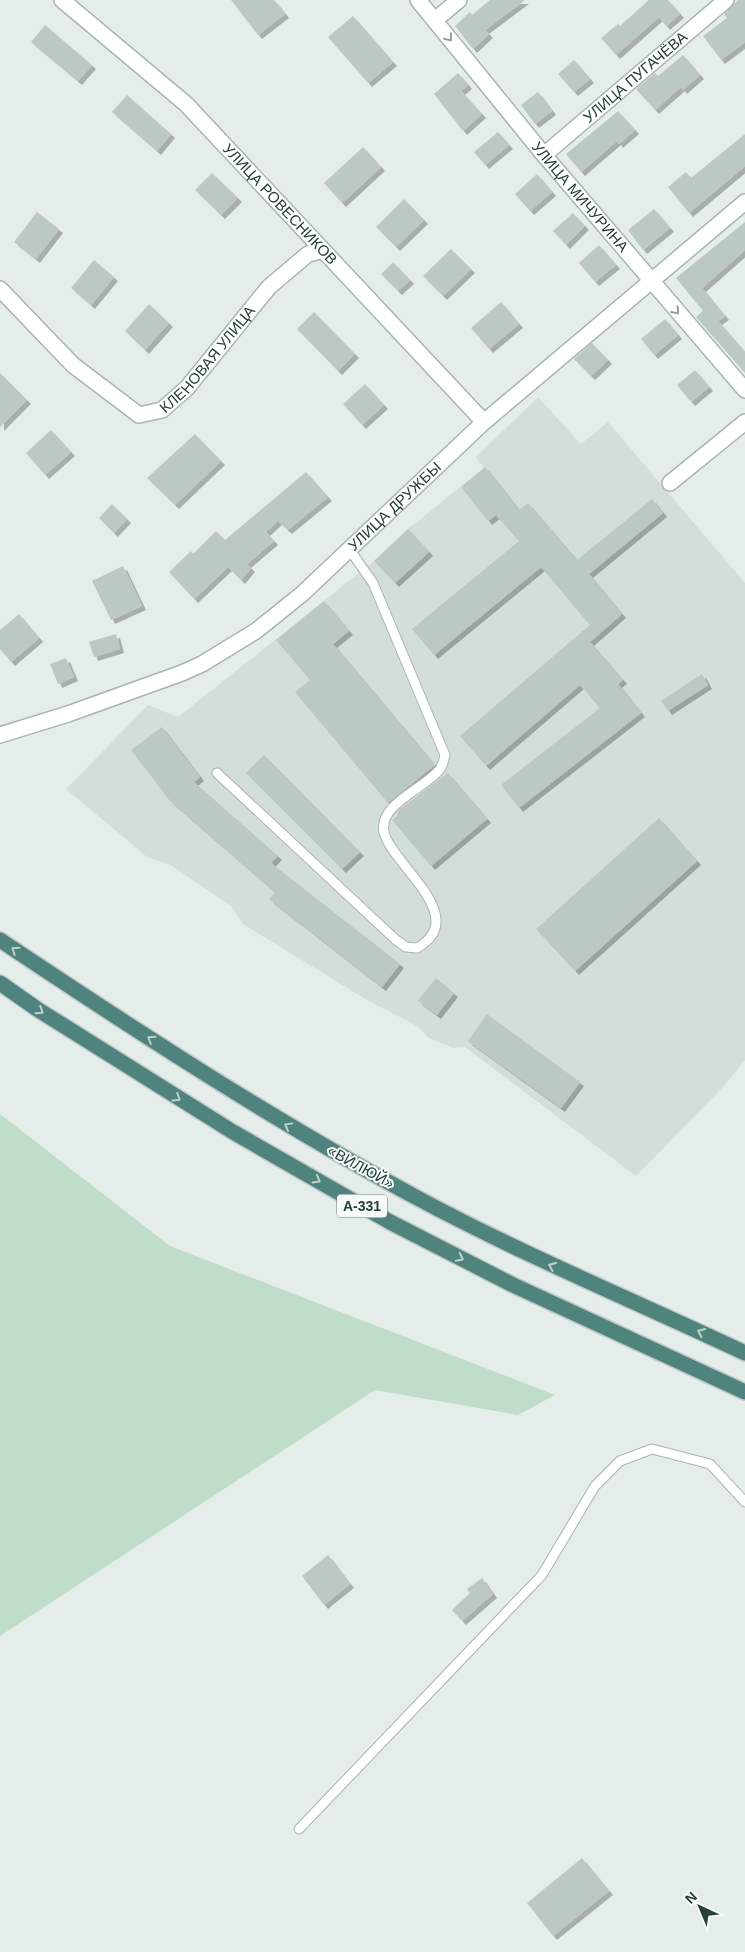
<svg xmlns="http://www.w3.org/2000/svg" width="745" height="1952" font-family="Helvetica,sans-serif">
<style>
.built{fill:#d3ddda}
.green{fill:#c0ddca}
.building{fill:#bbc8c4;filter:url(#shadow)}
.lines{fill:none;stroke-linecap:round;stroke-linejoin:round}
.service-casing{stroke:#a8b5b2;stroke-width:11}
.minor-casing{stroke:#a8b5b2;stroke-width:18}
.trunk-casing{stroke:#c2c9c8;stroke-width:18}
.service{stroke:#fff;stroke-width:9}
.minor{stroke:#fff;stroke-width:15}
.trunk{stroke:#4f847e;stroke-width:15}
.oneway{stroke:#929f9c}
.oneway2{stroke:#bcd1cd}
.labels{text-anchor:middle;stroke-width:4;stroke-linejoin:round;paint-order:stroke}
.shield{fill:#f6faf8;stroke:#647773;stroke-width:1}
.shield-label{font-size:14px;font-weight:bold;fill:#253f3a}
.street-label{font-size:15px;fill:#253f3a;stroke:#f6faf8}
</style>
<defs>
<filter id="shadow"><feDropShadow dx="4" dy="4" stdDeviation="0" flood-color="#0004"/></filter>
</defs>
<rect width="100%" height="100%" fill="#e5edeb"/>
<path class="built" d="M538,397L581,444L608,422L745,583V1060L725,1085L636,1176L465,1047L453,1048L429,1038L417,1026L367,1000L243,924L232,907L171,865L147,857L66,789L148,705L178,717L374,561L408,529L484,468L476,457Z"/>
<path class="green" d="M0,1114L170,1246L555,1395L518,1415L375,1390L0,1636Z"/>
<path class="building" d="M231,0H274L285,14L258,35Z
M490,0H525L485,30L489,34L473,49L455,26L470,12L472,15Z
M649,0H668L680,14L666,26L659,17L616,55L601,38L618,24L620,26Z
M738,0H745V42L721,60L703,36L727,18L724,14Z
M353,16L393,62L368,83L328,37Z
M45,25L92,65L78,81L31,42Z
M683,55L700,75L683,90L681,87L655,110L636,89L655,73L658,76Z
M574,60L590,79L574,92L558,74Z
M458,73L468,85L461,91L482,114L463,131L434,94Z
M538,92L552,111L535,124L521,105Z
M127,95L171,134L157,151L112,112Z
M618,111L635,130L619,144L617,141L581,172L566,154Z
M498,132L509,145L485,165L474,152Z
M745,134V166L689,213L668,187L686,172L691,178Z
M363,147L381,167L342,203L324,183Z
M212,173L238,198L221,215L195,190Z
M537,174L552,192L530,211L515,194Z
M404,199L424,220L396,247L376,227Z
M654,209L670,228L643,250L628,230Z
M37,212L59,229L36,259L14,242Z
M573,213L585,226L566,245L553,231Z
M745,222V250L702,288L725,316L718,321L745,352V373L696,317L703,311L676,278Z
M599,245L616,265L595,282L579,263Z
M451,249L471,269L443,296L423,276Z
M94,260L114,277L91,305L71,288Z
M393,262L410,280L398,291L381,274Z
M501,302L519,324L489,349L471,328Z
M149,304L169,323L145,350L125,331Z
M314,312L355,354L338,371L297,329Z
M665,319L678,335L654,355L641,339Z
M592,343L608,360L591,376L574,359Z
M695,370L709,387L691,402L677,385Z
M0,373L27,400L0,427Z
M365,384L384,405L362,425L343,404Z
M51,430L71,452L45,475L26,453Z
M195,434L221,461L175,505L147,478Z
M485,467L519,510L528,503L577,560L652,499L663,513L589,574L622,614L590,642L623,680L618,684L641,713L519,808L501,785L600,708L580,685L486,766L460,736L590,625L541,567L434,655L412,629L519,541L496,515L488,521L461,487Z
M306,472L328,497L288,530L278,521L266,532L274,541L247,564L251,568L241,580L228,567L194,599L169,572L191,551L193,554L216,531L225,540Z
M112,504L127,519L114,533L99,518Z
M408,529L429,552L395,583L374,561Z
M123,566L142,606L111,620L92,581Z
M324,601L349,631L333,644L435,765L388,803L295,692L310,680L276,640Z
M19,614L39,638L11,662L0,649V630Z
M116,634L120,649L94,657L89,642Z
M66,658L74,677L58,684L50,664Z
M702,674L708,685L668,711L661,701Z
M162,727L200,777L194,782L278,856L271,863L400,964L382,987L269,899L275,892L170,801L131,750Z
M264,755L360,852L342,869L246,773Z
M448,773L487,819L431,866L392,820L398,815L397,813L400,809Z
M659,818L697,861L575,971L536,929Z
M436,978L454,993L437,1015L418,1001Z
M487,1014L580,1082L561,1108L468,1041Z
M328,1555L350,1584L324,1605L302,1576Z
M482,1578L493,1594L462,1621L452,1610L470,1593L467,1589Z
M582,1858L609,1891L553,1936L527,1903Z"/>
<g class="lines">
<defs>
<path id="service" d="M217,773L396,940L406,947L417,948C472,917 391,864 384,832C378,804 426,788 440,769C443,765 444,760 445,755L373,583L350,550
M299,1829L542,1575L595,1486L620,1461L652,1449L710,1464L745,1502"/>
<g id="minor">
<path id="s1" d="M62,0L186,104L484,422"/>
<path id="s2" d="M418,0L544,155L745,390"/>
<path d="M435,20L459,0"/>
<path id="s3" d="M544,155L726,0"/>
<path id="s4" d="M0,289L73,365L139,415L162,410L187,388L269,287L308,254L321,251"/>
<path d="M670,483L745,422"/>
<path id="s5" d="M0,735L68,714L182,673L202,664L256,631L302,594L484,422L745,202"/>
</g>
<path id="trunk" d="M0,940C138,1032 277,1123 423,1201C528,1257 637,1302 745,1353
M0,983L37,1009L233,1132L390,1222L513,1285L745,1392"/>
</defs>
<use href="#service" class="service-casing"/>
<use href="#minor" class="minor-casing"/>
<use href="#trunk" class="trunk-casing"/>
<use href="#service" class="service"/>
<use href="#minor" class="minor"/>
<use href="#trunk" class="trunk"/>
</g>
<defs><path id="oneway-chevron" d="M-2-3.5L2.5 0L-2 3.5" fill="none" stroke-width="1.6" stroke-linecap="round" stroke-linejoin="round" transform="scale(1.25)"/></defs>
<g class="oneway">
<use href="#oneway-chevron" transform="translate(449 38) rotate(51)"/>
<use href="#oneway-chevron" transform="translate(676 311) rotate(49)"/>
</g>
<g class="oneway2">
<use href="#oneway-chevron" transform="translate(15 950) rotate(-146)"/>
<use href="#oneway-chevron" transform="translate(40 1011) rotate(33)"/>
<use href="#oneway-chevron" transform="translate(151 1039) rotate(-147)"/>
<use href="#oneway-chevron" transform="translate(177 1098) rotate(32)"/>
<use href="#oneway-chevron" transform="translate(288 1126) rotate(-151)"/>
<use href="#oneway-chevron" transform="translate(317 1180) rotate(30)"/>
<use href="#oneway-chevron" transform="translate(460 1258) rotate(27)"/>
<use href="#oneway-chevron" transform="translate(552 1266) rotate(-156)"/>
<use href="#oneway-chevron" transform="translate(701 1332) rotate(-155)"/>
</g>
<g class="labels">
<rect class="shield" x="337" y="1194.5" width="50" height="23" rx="4"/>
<g class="shield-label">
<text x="362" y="1211">А-331</text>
</g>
<g class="street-label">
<text dy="5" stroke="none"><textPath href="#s3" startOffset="120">УЛИЦА ПУГАЧЁВА</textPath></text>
<text dy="5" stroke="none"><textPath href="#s2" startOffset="255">УЛИЦА МИЧУРИНА</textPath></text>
<text dy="5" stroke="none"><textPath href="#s1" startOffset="299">УЛИЦА РОВЕСНИКОВ</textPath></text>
<text dy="5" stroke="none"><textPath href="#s4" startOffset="280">КЛЕНОВАЯ УЛИЦА</textPath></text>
<text dy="5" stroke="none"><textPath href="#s5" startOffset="464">УЛИЦА ДРУЖБЫ</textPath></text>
<text transform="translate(361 1167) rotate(29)" y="5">«ВИЛЮЙ»</text>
</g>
</g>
<g transform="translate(700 1907) rotate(316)" stroke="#f6faf8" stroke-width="4" paint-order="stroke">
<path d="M0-4L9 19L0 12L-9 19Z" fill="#253f3a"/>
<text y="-8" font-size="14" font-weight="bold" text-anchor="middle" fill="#253f3a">N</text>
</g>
</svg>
